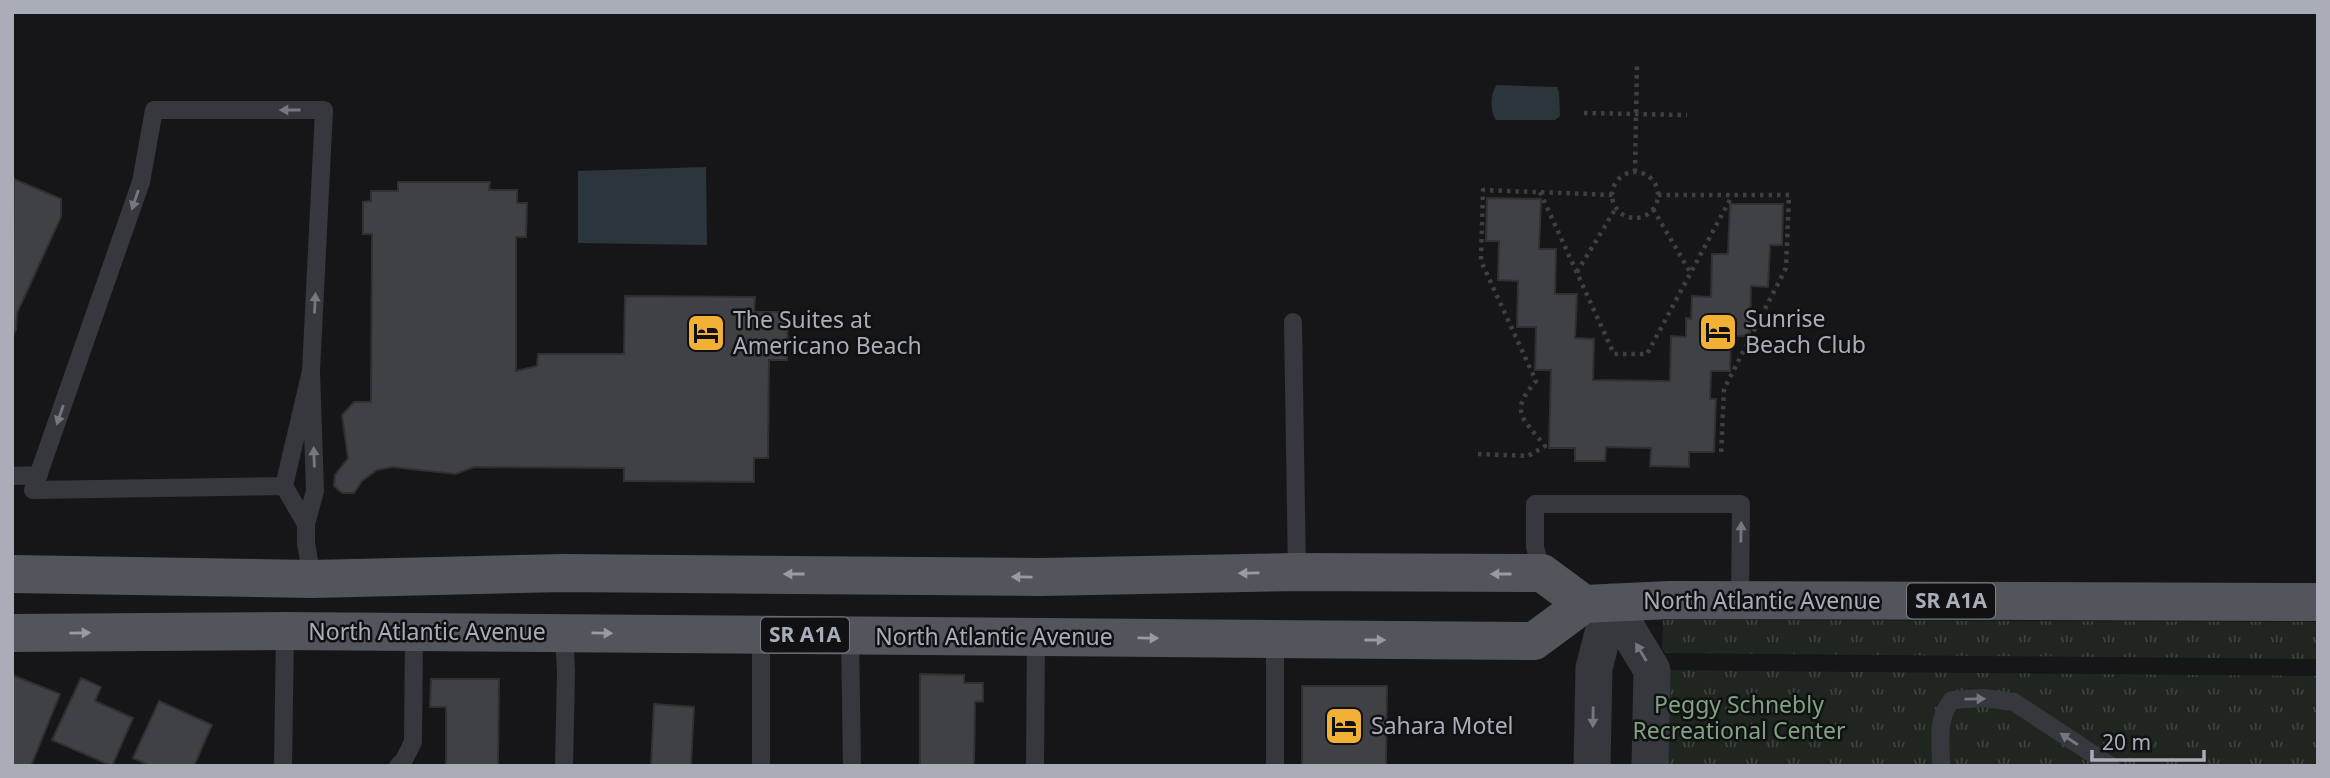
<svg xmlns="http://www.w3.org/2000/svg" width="2330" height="778" font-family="'Noto Sans',sans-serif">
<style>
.park{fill:url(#park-tufts)}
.water{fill:#2c353c}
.building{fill:#404145;stroke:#303034;stroke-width:2}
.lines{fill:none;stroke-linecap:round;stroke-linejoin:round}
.path{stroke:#3d3f44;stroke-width:4.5;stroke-dasharray:3.5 5;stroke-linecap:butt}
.service{stroke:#37383d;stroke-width:18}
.minor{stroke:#37383d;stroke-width:37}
.primary{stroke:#53555c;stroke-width:38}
.oneway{fill:#757881}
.oneway2{fill:#979ba6}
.labels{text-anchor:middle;stroke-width:5;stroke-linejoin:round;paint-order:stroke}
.shield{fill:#111113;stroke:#7b7e86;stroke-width:2}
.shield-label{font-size:21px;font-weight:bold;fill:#a8adb8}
.poi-label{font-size:23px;fill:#a8adb8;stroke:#111113;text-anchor:start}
.street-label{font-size:23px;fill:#a8adb8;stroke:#111113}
.park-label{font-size:23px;fill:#7fa381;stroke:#111113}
</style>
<defs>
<pattern id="park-tufts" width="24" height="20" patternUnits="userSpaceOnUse" patternTransform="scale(1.75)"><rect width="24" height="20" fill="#1e261f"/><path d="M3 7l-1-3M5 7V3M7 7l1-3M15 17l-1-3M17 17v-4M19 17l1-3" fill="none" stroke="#3c433d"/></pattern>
</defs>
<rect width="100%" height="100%" fill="#161618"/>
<path class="park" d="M1663,620L2318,622V659L1665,653L1662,648Z
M1652,670L2318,676V766H1650Z"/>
<path class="water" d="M1497,85L1557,87L1559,92L1560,116L1555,120H1496C1490,112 1490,92 1497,85Z
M706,167L707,245L578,243V171Z"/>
<path class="building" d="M14,179L61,199V217L17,313L16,329L12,337Z
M398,182H490L489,190H517V203H527L526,237H516V371L537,366L538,354H624L625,296L755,297L754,312H788L787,360H769L768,458H754V482L624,481V468L474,467L456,474L392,467L377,470L362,481L354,493H342L334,486L335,475L348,458L342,415L354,402H371L372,234H363V202L371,201V191H398Z
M1487,198L1541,199L1539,249H1556L1555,294H1577L1575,338L1594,339L1593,380L1670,381L1671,336L1686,337V318L1691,319L1692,296L1711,297L1712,254H1728L1730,204H1783L1782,245H1770L1768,287L1751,286L1750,336H1731L1730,371H1711L1710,399H1716L1714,452H1689V467L1650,466L1651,448L1606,447L1605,461H1575V448H1549L1551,370H1535L1536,327H1517L1518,281L1498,280L1499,241H1486Z
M920,674L964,675V683H983V701L975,702L974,766H920Z
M12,675L60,694L31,766H12Z
M81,678L101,687L95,701L133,718L112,766L52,740Z
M431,679H499L498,766H446V707H430Z
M1302,686H1387L1386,766H1302Z
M159,701L212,725L194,766H150L133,758Z
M654,704L694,707L691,766H651Z"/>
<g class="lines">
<path class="path" d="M1584,113L1687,115
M1635,172L1637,63
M1612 195a23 23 0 1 1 46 0a23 23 0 1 1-46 0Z
M1540,192L1614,354H1647L1732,196
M1658,195H1789L1786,268L1724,389L1721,455
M1653,209L1690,272
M1577,272L1616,208
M1478,454L1528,456L1545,446C1522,417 1509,412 1536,381L1481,261L1483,190L1613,195"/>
<path class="service" d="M1293,322L1297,572
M12,476L39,475
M284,486L33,490L141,182L154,110H324L311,371
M306,524L284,486L311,371L315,491L306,524V543L312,579
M1542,573L1535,547V504H1741L1740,600
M564,633L566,672L564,766
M761,635V766
M850,636L852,766
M283,766L285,631
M398,766L404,760L413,742L414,632
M1035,766L1036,637
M1275,766V639
M1941,766C1941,742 1936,719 1952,700L1984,698L2014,702L2111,766"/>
<path class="minor" d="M1611,602L1652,670L1650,766
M1592,766L1594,668L1611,602"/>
<path class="primary" d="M12,574L312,579L563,573L1040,577L1297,572L1542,573L1584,604
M12,633L285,631L1534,641L1584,604L1670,600L2318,602"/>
</g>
<defs><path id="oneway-solid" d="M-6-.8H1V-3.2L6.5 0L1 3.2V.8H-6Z" transform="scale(1.75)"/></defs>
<g class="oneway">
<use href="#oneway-solid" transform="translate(290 110) rotate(180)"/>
<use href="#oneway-solid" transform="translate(135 200) rotate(109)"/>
<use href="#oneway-solid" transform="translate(315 303) rotate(-87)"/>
<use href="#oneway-solid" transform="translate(60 415) rotate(109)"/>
<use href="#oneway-solid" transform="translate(314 457) rotate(-92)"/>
<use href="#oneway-solid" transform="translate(1741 532) rotate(-89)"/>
<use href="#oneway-solid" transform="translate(1641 652) rotate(-121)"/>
<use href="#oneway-solid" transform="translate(1975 699) rotate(-1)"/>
<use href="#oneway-solid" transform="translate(1593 717) rotate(91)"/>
<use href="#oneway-solid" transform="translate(2069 739) rotate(-147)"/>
</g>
<g class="oneway2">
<use href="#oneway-solid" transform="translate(1249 573) rotate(179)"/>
<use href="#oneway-solid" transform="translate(794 574) rotate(-180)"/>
<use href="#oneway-solid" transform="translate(1501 574) rotate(180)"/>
<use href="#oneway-solid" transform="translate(1022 577) rotate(-179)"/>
<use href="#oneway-solid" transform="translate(80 633) rotate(-1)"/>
<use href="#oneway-solid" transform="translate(602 633) rotate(1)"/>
<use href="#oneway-solid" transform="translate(1148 638) rotate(1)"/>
<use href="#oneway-solid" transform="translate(1375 640)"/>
</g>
<defs>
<symbol id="hotel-square" viewBox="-11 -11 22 22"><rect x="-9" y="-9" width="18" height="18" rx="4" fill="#f2b134" stroke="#111113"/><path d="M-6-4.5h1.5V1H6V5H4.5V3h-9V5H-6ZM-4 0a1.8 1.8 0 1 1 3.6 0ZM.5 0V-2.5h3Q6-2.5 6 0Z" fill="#111"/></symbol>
</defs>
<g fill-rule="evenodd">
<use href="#hotel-square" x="1696" y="310" width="44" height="44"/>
<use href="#hotel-square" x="684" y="311" width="44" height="44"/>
<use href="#hotel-square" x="1322" y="704" width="44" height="44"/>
</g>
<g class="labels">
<g class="shield">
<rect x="1907" y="583.5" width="88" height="35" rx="5"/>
<rect x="761" y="617.5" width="88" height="35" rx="5"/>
</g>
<g class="shield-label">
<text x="1951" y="608">SR A1A</text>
<text x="805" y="642">SR A1A</text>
</g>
<g class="poi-label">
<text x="1745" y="327">Sunrise<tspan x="1745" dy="26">Beach Club</tspan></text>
<text x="733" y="328">The Suites at<tspan x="733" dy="26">Americano Beach</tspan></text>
<text x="1371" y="734">Sahara Motel</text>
</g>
<g class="street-label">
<text x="1762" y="609">North Atlantic Avenue</text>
<text x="427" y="640">North Atlantic Avenue</text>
<text x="994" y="645">North Atlantic Avenue</text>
</g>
<g class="park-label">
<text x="1739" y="713">Peggy Schnebly<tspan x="1739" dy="26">Recreational Center</tspan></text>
</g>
</g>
<rect width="2330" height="778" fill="none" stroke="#a8adb8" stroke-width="28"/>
<path d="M2092 750v10h112v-10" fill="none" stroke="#a8adb8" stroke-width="3.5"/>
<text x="2102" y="750" font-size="21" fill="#a8adb8" stroke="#111113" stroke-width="5" paint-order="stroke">20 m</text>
</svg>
